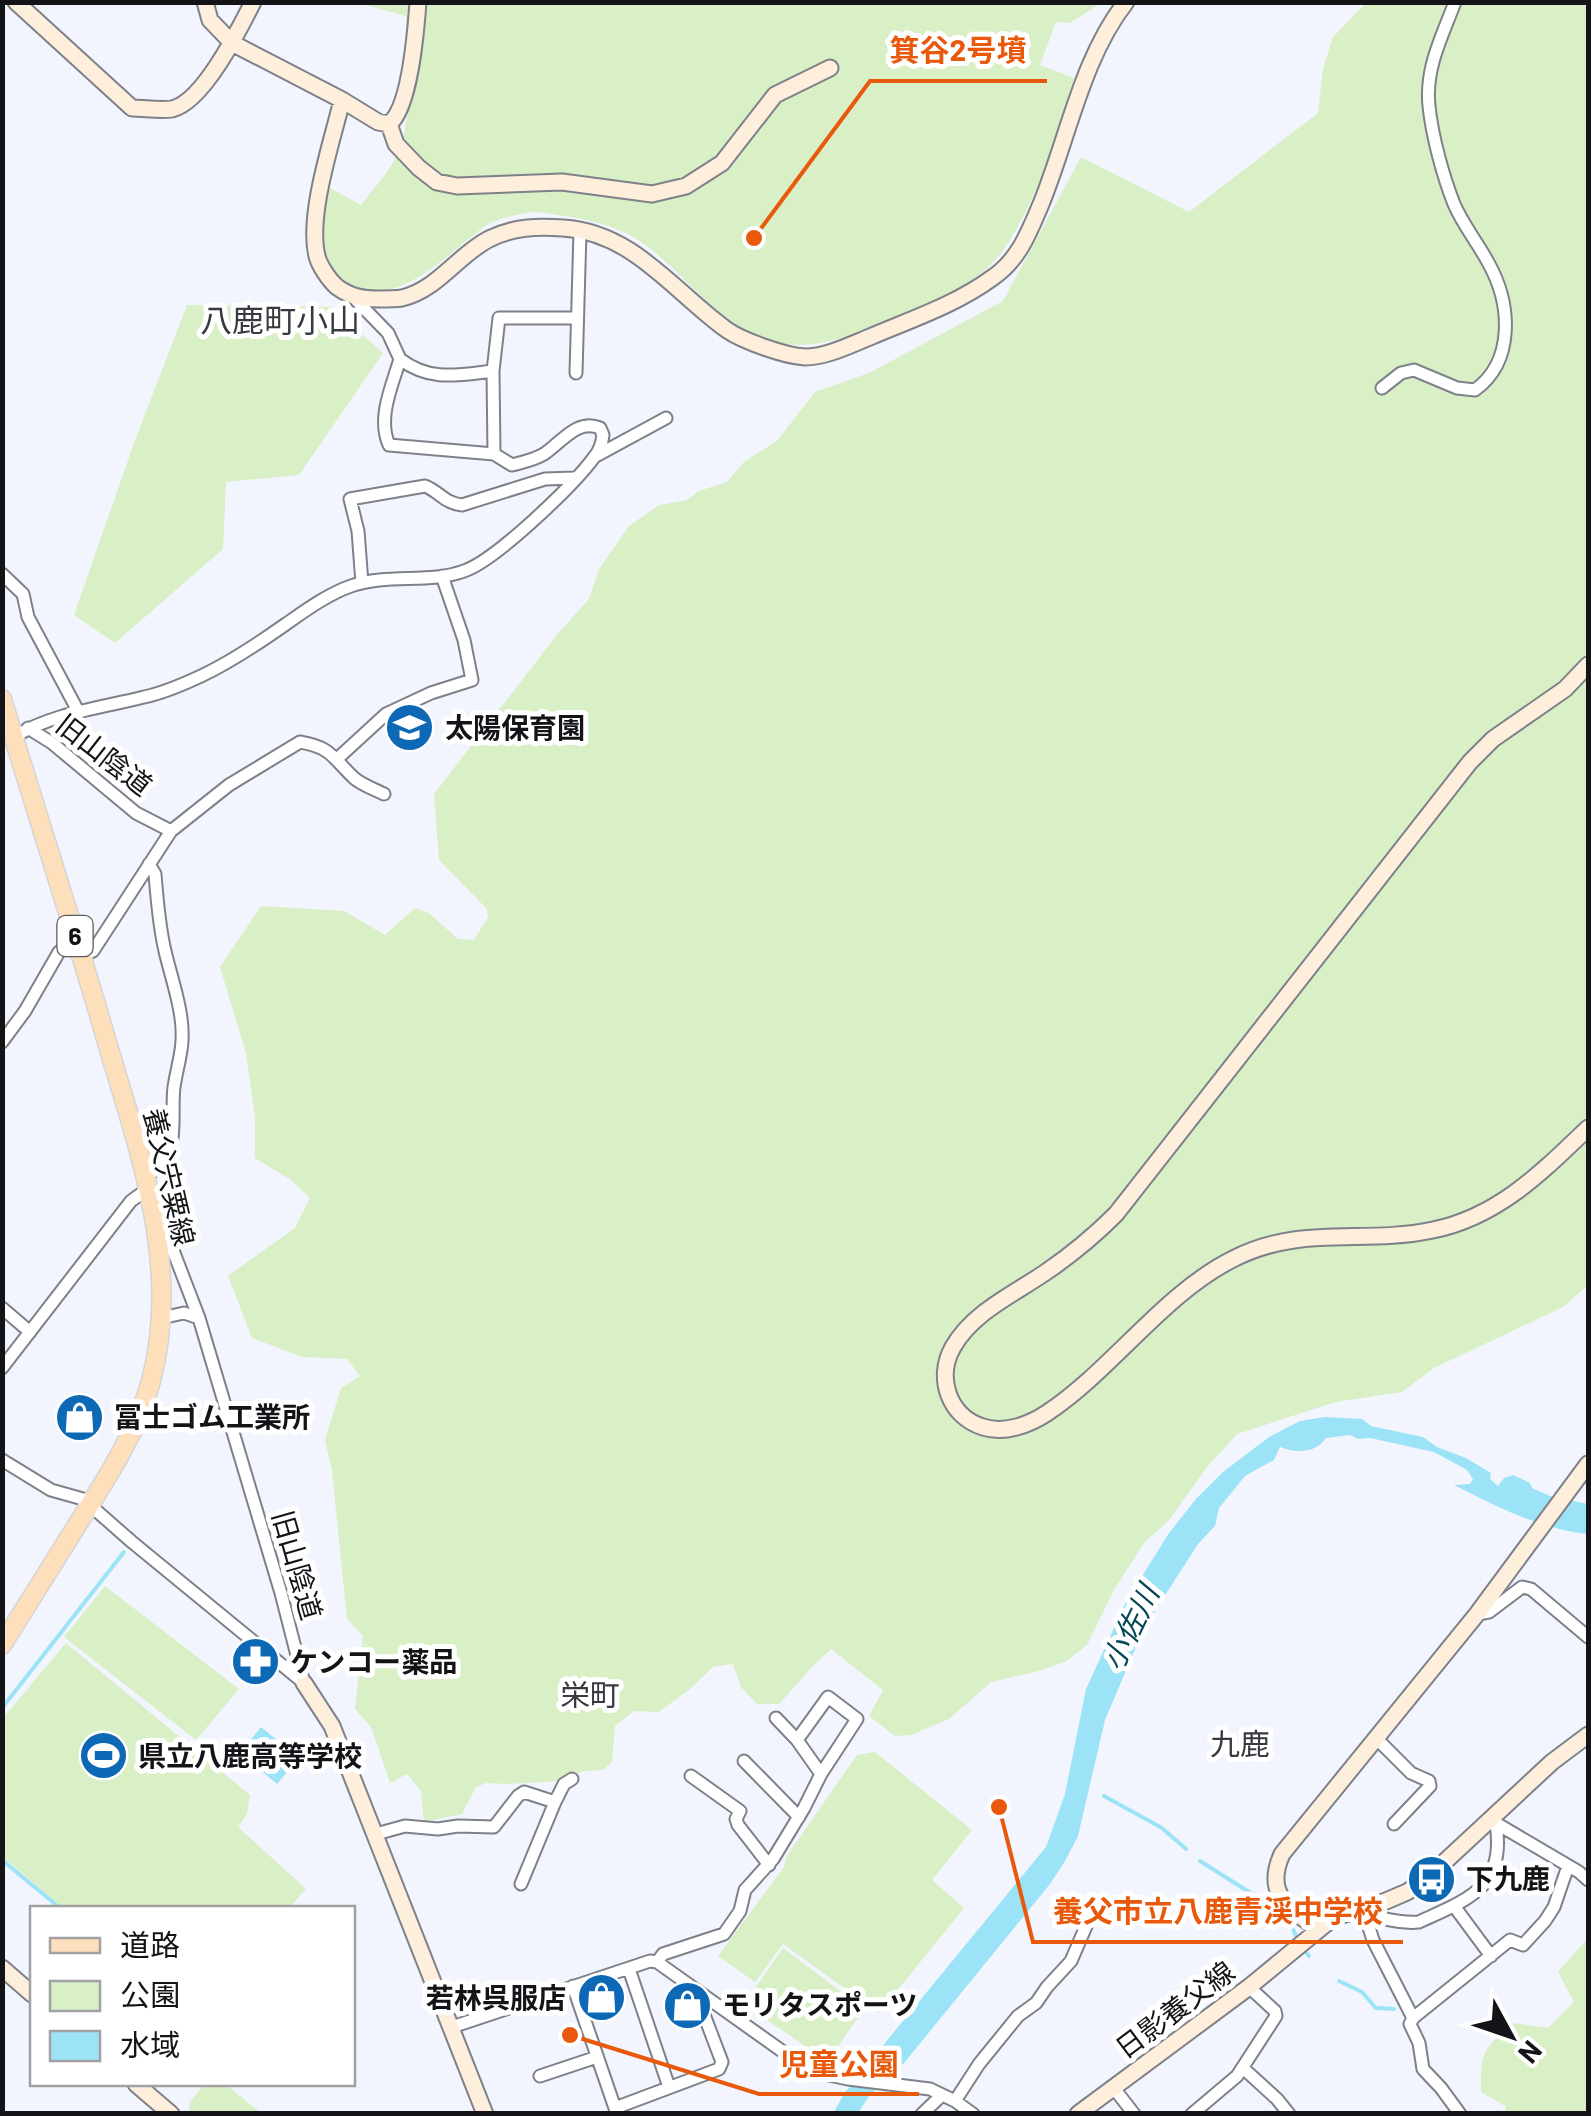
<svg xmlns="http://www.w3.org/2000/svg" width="1591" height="2116" font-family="Barlow,'Noto Sans JP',sans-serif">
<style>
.green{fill:#d9efc5}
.water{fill:#9de3f7}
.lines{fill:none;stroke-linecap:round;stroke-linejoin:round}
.stream{stroke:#9de3f7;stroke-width:4}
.street-casing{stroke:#7e8189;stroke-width:15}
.secondary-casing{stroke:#7e8189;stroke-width:19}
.primary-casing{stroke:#d5d5d5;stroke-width:21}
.street{stroke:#fff;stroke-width:11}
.secondary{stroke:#feefdd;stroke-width:15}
.primary{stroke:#fddfbb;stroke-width:18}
.labels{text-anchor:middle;stroke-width:10;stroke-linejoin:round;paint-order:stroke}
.shield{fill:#fff;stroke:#5a5a5d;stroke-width:2.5}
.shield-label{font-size:25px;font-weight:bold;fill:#141418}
.poi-label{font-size:28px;font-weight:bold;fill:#141418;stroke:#fff;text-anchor:start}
.street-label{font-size:28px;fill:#141418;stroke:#fff}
.water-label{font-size:30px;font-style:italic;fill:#074755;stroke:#fff}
.neighbourhood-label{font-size:30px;fill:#383a41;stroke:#fff}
.quarter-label{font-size:32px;fill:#383a41;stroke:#fff}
.leader{fill:none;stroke:#e8590c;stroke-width:4}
.callout-dot{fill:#e8590c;stroke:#fff;stroke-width:4}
.callout-label{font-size:30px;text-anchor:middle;font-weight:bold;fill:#e8590c;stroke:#fff;stroke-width:10;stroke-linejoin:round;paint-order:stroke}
</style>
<rect width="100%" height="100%" fill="#f2f5fe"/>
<path class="green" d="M358,3H1101L1070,23L1056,22L1040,65L1074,78C1059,133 1035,207 1001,253C969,296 852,345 798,345C782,345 760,340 747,332C707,309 680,270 643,243C620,227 592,220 565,216C555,215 544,212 535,212C522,213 501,218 490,223C482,227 474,236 466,241C435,267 388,310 347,282C310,258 320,222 326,186L361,205C372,190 386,176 395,159C416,117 407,62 406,16Z
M1366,3H1588V1285L1563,1307L1434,1368L1402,1392L1336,1402L1237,1434L1207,1467L1169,1520L1144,1543L1114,1590L1087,1645L1065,1662L1035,1672L991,1682L949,1719L911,1735L895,1736L869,1716L883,1690L831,1649L813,1666L779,1704H757L741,1687L733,1664L713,1667L690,1689L659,1712L634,1711L615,1726L612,1762L603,1770L584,1771L560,1781L507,1784L486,1783L476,1787L462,1814L424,1822L421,1791L407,1774L390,1783L371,1727L355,1709L363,1636L347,1619L332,1471L325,1440L341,1388L360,1376L347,1359L302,1357L252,1338L228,1276L295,1228L310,1198L291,1180L255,1158V1117L246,1053L220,967L261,906L344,911L385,935L415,908L429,913L458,939L474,940L488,917L487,909L439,860L434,794L556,636L589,599L599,569L629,526L659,505L687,500L699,491L727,482L744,462L777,441L815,392L869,373L1003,301L1081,157L1189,212L1318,113L1323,69L1333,37Z
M187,305L332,307L383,353L299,475L226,482L223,549L115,643L74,615L134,443Z
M105,1586L239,1689L196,1740L64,1637Z
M66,1643L250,1795L247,1814L238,1827L306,1889L289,1908H63L3,1857V1718Z
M875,1752L972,1830L932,1880L964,1908L879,2013L783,1944L755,1982L718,1956L784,1867L786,1857L857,1755Z
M1588,1938V2113H1506L1505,2106L1481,2092C1480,2053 1483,2049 1513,2023L1548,2028L1574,2002L1558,1972Z
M783,1948L864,2009L829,2059L818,2055L744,2004Z
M205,2084H225L261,2113H189L190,2102Z"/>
<path class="water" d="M1325,1417L1362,1419L1371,1426L1423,1437L1437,1447L1466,1458L1491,1473L1490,1479L1498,1486L1504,1478L1513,1475L1530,1483L1532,1488L1550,1496L1588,1504V1534C1540,1529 1497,1507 1454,1485L1470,1484L1473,1479L1467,1470L1434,1452L1370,1438L1358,1439L1350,1435L1326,1438C1315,1454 1296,1453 1280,1447L1274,1460L1245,1476L1219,1508L1215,1526L1198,1544L1153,1614L1136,1647L1105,1720L1078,1836L1065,1861L1050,1884L904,2063L869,2096L858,2113L833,2114L845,2092L876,2059L880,2049L1046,1847L1065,1794L1086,1689L1126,1602L1169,1533L1196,1499L1223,1472L1269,1437L1300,1421Z
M261,1727L299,1758L277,1784L240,1753Z"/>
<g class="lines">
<path class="stream" d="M2,1708L124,1552
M1104,1796L1162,1828L1186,1849
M2,1860L60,1908
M1200,1861L1265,1902
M1268,1912L1291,1925L1297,1938
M1306,1952L1309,1956
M1339,1981L1362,1992L1376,2008L1394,2009"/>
<defs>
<path id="street" d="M400,359C430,382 458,375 493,371L494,454
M493,371L499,318H576
M576,373L580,231
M1382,388L1401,373L1414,370L1457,388L1475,390C1515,361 1511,304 1489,264C1478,243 1463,225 1454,204C1443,176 1432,136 1429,106C1425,68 1442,37 1455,2
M596,456L666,418
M2,574L23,594L28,617L78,711
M362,583L358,531L350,499L425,486C440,492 444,503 462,505L545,479L574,478
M28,728L52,743L136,813L171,831
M14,737C53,713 100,708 144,697C163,693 184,684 201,676C231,662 259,643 286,624C306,610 328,594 351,586C388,573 429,584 464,571C496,560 574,485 595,456C600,450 602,443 603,435L600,428C577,418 561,443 544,454C534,460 523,462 512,465L494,454L389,445C377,418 392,386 400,359L388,333L354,298
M337,759L386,714L431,693L472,680L464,640L442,576
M2,1042L25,1011L59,952L68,946L81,956L93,951L171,831L229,785L300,742C331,747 333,758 354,778C362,785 374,789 384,794
M145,1175C183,1162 170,1118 174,1087C178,1061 185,1047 181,1018C178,995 170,973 165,951C159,926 157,899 155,874L149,864
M159,1214L199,1318L281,1593L304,1683
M2,1308L30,1332
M161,1318L184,1313L199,1318
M2,1368L131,1201L149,1188L151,1192
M2,1460L51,1490L83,1499L132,1542L304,1683
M1477,1614L1489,1612L1522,1587L1531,1589L1588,1637
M776,1718L797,1740L821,1774
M1376,1738L1411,1773L1429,1781L1430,1786L1394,1824
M744,1761L799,1817
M691,1776L740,1811L736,1819L738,1825L769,1865
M555,1802L564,1784L572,1779
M1494,1822L1579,1872L1588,1880
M376,1834L405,1826L438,1829L458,1826L494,1827L518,1796L524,1792L555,1802L521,1884
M1454,1906L1491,1956
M1363,1907L1365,1915C1384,1918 1400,1924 1419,1922C1469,1899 1506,1887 1496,1824
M1365,1915L1373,1940L1413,2018
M657,1962L663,1954L724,1934L740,1911L745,1890L773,1859L804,1808L821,1774L857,1719L828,1697L797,1740
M629,1969L669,2087
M573,1986L617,2114
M452,2027L650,1961L657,1962L810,2071L848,2079L930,2089L955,2101L973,2114
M1243,2068L1277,2099L1289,2114
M540,2076L597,2057
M1113,2087L1134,2114
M955,2101L979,2064L1018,2016L1036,2003L1047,1987L1071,1961L1090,1917
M615,2108L719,2069L722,2062L695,1991
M922,2114L942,2095
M1192,2114L1237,2076L1276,2016L1275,2011L1249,1987
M1460,2114L1441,2088L1423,2069L1419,2043L1410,2024L1413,2018L1510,1940L1523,1945L1545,1921L1554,1907L1568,1866"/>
<path id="secondary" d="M16,2L132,108C144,108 160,111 172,109C203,102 239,30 253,2
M205,2L210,20L232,43L342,100L378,122L389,124
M342,100C332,142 307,215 317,256C319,265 329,280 337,287C351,297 362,299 379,299C386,299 395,299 402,298C437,290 458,255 489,239C513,227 537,226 563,228C633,232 674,292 727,330C743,341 785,356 805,357C826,357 850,345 870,337C912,319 955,305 992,278C1019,260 1029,232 1041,204C1068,138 1082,58 1126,2
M389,124L396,144L419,168L437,182L457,186L562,182L652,194L686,186L722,163L775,95L830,68
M389,124C410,108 416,30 418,2
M1588,665L1565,689L1493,739L1470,762L1116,1214C1094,1236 1071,1255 1046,1272C1014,1294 973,1312 953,1347C936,1377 948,1416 983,1427C1004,1434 1029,1425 1047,1413C1112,1370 1163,1294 1233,1259C1301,1224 1363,1245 1433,1230C1498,1217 1542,1172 1588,1128
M304,1683L332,1726L485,2114
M1318,1929C1288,1907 1264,1894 1282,1854L1477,1614L1588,1464
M2,1968L32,1994
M136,2084L171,2114
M1078,2114L1249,1987L1333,1918L1386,1901L1407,1892L1424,1881L1552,1762L1588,1735"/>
<path id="primary" d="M2,699C35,808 70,916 102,1025C135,1141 183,1260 151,1381C137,1432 107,1478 79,1522C53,1563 28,1604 2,1645"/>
</defs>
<use href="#street" class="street-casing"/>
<use href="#secondary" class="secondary-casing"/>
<use href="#primary" class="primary-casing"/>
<use href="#street" class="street"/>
<use href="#secondary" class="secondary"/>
<use href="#primary" class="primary"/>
</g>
<defs>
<symbol id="school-disc" viewBox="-11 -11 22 22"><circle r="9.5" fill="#0d69b6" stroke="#fff"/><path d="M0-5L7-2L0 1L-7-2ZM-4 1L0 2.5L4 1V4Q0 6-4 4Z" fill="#fff"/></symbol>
<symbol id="shop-disc" viewBox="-11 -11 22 22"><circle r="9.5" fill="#0d69b6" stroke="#fff"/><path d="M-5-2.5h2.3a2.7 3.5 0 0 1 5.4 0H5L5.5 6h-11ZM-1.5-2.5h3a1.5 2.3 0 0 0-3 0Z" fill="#fff"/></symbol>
<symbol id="pharmacy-disc" viewBox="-11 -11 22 22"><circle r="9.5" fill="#0d69b6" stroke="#fff"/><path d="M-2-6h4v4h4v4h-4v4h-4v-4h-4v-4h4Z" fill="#fff"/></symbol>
<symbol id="stadium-disc" viewBox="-11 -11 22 22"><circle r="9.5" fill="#0d69b6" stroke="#fff"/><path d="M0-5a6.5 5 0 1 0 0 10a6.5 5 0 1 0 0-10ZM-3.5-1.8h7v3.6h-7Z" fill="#fff"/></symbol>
<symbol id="bus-disc" viewBox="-11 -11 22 22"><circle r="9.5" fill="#0d69b6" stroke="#fff"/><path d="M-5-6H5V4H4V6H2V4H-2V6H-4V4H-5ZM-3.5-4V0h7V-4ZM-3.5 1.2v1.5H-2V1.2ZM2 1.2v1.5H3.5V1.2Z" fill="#fff"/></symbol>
</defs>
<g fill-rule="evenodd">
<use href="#school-disc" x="382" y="700" width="55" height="55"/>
<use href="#shop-disc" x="52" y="1390" width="55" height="55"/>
<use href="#pharmacy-disc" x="228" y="1634" width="55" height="55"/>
<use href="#stadium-disc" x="76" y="1728" width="55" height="55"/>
<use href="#bus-disc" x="1404" y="1852" width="55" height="55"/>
<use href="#shop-disc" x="574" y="1970" width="55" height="55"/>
<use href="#shop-disc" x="660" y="1978" width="55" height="55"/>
</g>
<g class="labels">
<rect class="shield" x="57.5" y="916" width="35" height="40" rx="8"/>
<g class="shield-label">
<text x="75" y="945">6</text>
</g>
<g class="poi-label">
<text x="445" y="738">太陽保育園</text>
<text x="114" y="1427">冨士ゴム工業所</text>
<text x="290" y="1672">ケンコー薬品</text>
<text x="138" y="1766">県立八鹿高等学校</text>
<text x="1466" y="1889">下九鹿</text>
<text x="566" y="2008" text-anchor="end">若林呉服店</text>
<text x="722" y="2015">モリタスポーツ</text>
</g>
<g class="street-label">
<text transform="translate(104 755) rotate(38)" y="10">旧山陰道</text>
<text transform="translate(169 1177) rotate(77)" y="10">養父宍粟線</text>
<text transform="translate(297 1565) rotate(74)" y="10">旧山陰道</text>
<text transform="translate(1175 2010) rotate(-37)" y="10">日影養父線</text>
</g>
<g class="water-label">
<text transform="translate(1131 1628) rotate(-64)" y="10">小佐川</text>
</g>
<g class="neighbourhood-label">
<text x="590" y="1706">栄町</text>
<text x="1240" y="1755">九鹿</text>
</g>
<g class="quarter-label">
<text x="280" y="332">八鹿町小山</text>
</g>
</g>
<path class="leader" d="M754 238L870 81H1047M999 1807L1033 1942H1403M570 2035L759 2094H919"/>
<g class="callout-dot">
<circle cx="754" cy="238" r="10"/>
<circle cx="999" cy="1807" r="10"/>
<circle cx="570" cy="2035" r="10"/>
</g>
<g class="callout-label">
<text x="958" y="61">箕谷2号墳</text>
<text x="1218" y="1922">養父市立八鹿青渓中学校</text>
<text x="839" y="2075">児童公園</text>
</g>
<rect width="1591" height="2116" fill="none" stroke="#141418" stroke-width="10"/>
<rect x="30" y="1906" width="325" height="180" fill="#ffffff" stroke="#a1a1a3" stroke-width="2.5"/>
<rect x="50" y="1938" width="50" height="15" fill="#fddfbb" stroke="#a1a1a3" stroke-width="2.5"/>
<text x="120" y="1956" font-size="30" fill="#141418">道路</text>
<rect x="50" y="1981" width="50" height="30" fill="#d9efc5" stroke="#a1a1a3" stroke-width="2.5"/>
<text x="120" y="2006" font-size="30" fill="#141418">公園</text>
<rect x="50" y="2031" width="50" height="30" fill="#9de3f7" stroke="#a1a1a3" stroke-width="2.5"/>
<text x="120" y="2056" font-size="30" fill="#141418">水域</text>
<g transform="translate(1511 2036) rotate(130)" stroke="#ffffff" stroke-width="8" paint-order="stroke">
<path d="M0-8L18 38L0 25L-18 38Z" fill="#141418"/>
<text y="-15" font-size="28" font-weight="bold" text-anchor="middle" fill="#141418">N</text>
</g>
</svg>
